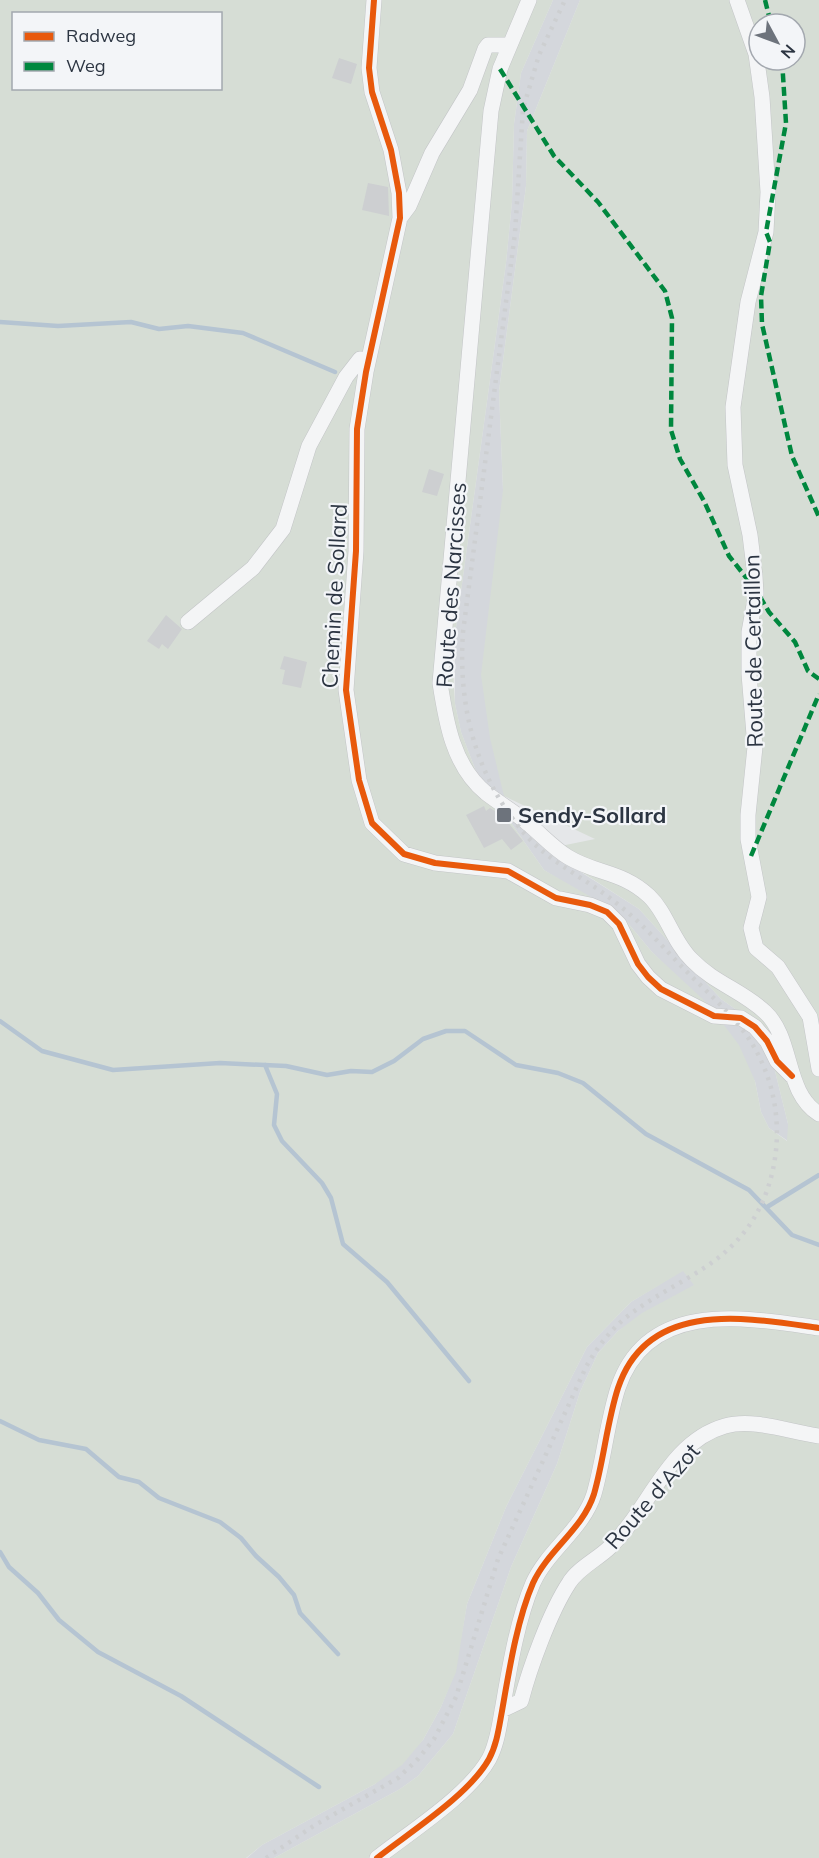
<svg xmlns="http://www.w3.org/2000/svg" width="819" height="1858" font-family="Mulish,sans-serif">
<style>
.built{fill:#d4d7dc}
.green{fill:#d6ddd5;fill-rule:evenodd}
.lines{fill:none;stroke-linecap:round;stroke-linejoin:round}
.stream{stroke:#b5c4d2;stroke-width:4.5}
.building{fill:#cdcfd1}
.minor-casing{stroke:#c3c5c7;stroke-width:16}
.minor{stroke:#f4f5f6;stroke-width:15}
.rail{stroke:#cdcfd1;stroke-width:4.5;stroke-dasharray:3 6;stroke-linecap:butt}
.quiet{stroke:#00873e;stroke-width:4.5;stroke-dasharray:9 4.5;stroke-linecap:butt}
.cycleway-casing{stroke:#f3f5f8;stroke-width:10}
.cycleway{stroke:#e8590c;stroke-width:6}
.poi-dot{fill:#6d737c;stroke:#f3f5f8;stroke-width:2}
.labels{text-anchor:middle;stroke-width:4.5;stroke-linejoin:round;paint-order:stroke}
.street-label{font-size:22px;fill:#2c3542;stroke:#f3f5f8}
.poi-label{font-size:22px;font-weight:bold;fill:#2c3542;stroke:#f3f5f8;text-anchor:start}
</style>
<rect width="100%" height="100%" fill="#e5e7e9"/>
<path class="built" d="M553,0H580L527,131L526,186L499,391L503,490L504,796L526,830L576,869L639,909L721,999L738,1011L774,1067L788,1124V1141L769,1128L761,1112L755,1081L678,978L652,952L627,922L544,870L477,774L461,732L455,704V635L506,263L512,202L514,124L521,73Z
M683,1270L695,1285L618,1331L598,1353L580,1392L557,1464L511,1567L453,1734L418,1776L400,1789L274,1858H247L262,1845L375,1784L423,1740L441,1707L455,1672L467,1604L506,1507L587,1347L631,1302Z"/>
<path class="green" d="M0,0H553L521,73L514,124L512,202L506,263L455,635L453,670L455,704L461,732L477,774L544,870L605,905L627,922L652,952L708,1004L739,1045L755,1081L761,1112L769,1128L787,1141L788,1124L774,1067L738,1011L721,999L639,909L546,849L595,839L504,796L490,738L481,675L503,490L499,391L526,186L527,131L580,0H819V1858H274L400,1789L418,1776L453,1734L511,1567L557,1464L580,1392L598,1353L618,1331L642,1313L694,1285L683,1271L631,1302L587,1347L506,1507L467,1604L456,1672L441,1707L423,1740L402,1765L375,1784L262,1845L246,1858H0ZM14,14H220V88H14ZM759,24H795V60H759Z"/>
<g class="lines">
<path class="stream" d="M0,322L58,326L131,322L159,329L188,326L243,333L335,372
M0,1021L42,1051L113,1070L220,1063L286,1066L327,1075L351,1071L372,1072L394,1061L423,1039L446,1031H465L516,1065L558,1073L583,1083L646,1134L749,1190L792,1235L819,1245
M265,1065L277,1094L274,1125L282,1141L322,1183L331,1198L343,1244L387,1282L469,1381
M767,1207L819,1175
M0,1421L39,1440L86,1449L119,1477L139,1482L159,1498L220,1522L241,1538L256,1556L279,1577L294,1595L300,1613L338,1654
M0,1552L9,1567L38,1593L59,1620L98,1652L181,1696L319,1787"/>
</g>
<path class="building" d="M339,58L357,64L351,84L332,78Z
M368,183L388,187L389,216L362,210Z
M429,469L444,474L437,496L422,492Z
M166,615L182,629L168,649L162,644L159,649L147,641Z
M284,656L307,662L301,688L282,684L285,670L280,669Z
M484,806L486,811L490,808L495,811L501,823L506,820L523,841L511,850L502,839L484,848L466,815Z"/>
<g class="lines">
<defs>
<path id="minor" d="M374,0L369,68L372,92L391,150L399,193L400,218L366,372L357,429L356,551L346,690L359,780L372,823L404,854L435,863L508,871L556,898L590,905L607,912L619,924L638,964L648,977L661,989L714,1016L741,1018L755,1027L767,1041L777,1061L792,1076
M529,0L500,69L491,111L440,683C446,722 453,766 486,793C499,803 514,812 526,822C540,833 553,848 568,857C596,874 622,871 649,896C667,913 673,942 692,960C714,983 743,991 765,1012C794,1039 784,1092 819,1114
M737,0L756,54L762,97L768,192L766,232L748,302L733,407L735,465L750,535L755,576L756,594L749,632V674L755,747L748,815V839L759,897L751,928L756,948L778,967L810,1017L819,1069
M400,218L409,206L432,153L470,90L485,49L488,45H509
M188,622L253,568L283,529L309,446L346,377L360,359L368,360
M502,1710L521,1701C530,1667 550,1612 569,1583C578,1568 598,1559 610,1547C649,1510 668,1442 725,1426C754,1418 789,1432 819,1436
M377,1858C410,1832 469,1795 489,1759C497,1744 499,1727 502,1711C509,1671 517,1620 533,1583C548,1550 583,1529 594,1494C604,1459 607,1422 618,1388C648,1298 748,1318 819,1328"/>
</defs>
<use href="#minor" class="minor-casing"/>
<use href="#minor" class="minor"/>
<path class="rail" d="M266,1858L315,1825L398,1778L418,1759L434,1739L456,1697L498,1559L586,1367C596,1349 608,1333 624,1319C675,1278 732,1268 762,1203C786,1149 781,1085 747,1036C730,1012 707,992 686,971C663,947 641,922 615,902C583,876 545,861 519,827C474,771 458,703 463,632L515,233L523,109L539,55L565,0"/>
<path class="quiet" d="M765,0L771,24
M782,60L786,123L766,232L770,242L761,296L762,324L792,456L819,517
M500,69L554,156L598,202L665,291L672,318L671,430L680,459L704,501L729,556L756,590L769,612L795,642L808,671L819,679
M751,856L819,694"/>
<defs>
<path id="cycleway" d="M374,0L369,68L372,92L391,150L399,193L400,218L366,372L357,429L356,551L346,690L359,780L372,823L404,854L435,863L508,871L556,898L590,905L607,912L619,924L638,964L648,977L661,989L714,1016L741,1018L755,1027L767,1041L777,1061L792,1076
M377,1858C410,1832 469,1795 489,1759C497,1744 499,1727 502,1711C509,1671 517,1620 533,1583C548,1550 583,1529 594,1494C604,1459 607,1422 618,1388C648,1298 748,1318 819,1328"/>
</defs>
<use href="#cycleway" class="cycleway-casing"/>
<use href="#cycleway" class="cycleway"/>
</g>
<rect class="poi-dot" x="496" y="807" width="16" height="16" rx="3"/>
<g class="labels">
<g class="street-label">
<text transform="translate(451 585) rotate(-86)" y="8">Route des Narcisses</text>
<text transform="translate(334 596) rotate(-87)" y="8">Chemin de Sollard</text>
<text transform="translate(753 651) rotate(-91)" y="8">Route de Certaillon</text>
<text transform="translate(652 1496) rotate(-49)" y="8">Route d'Azot</text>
</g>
<g class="poi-label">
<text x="518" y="823">Sendy-Sollard</text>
</g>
</g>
<rect x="12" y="12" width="210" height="78" fill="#f3f5f8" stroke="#a3a8af" stroke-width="1.5"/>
<rect x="24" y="32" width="30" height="9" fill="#e8590c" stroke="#a3a8af" stroke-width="1.5"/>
<text x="66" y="42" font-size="18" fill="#2c3542">Radweg</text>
<rect x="24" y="62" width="30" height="9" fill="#00873e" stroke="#a3a8af" stroke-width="1.5"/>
<text x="66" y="72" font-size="18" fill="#2c3542">Weg</text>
<g transform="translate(777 42) rotate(131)"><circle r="28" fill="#f3f5f8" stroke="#a3a8af" stroke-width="1.5"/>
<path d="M0-4.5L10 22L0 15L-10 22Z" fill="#6d737c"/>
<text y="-9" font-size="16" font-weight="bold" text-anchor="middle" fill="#2c3542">N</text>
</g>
</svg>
